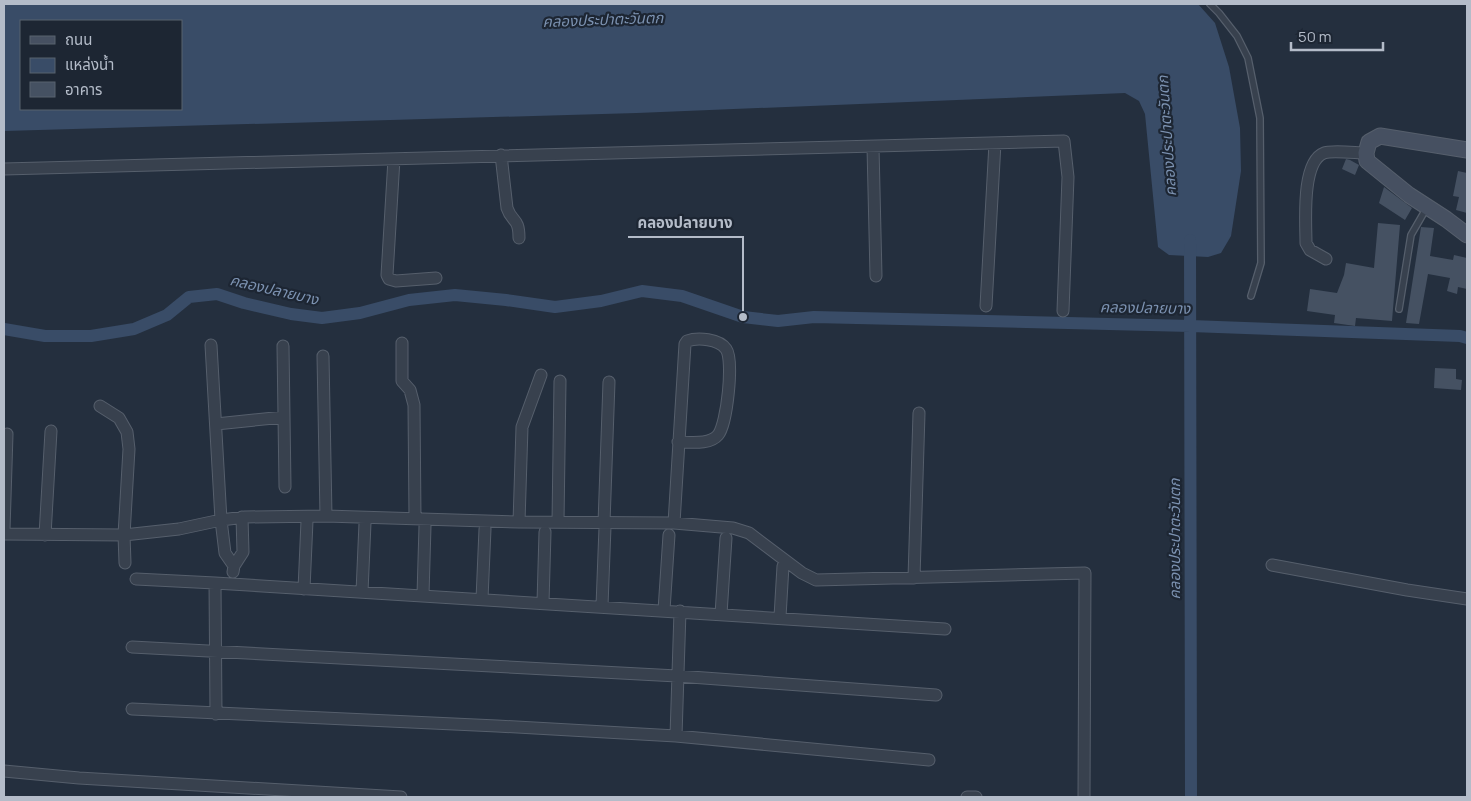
<svg xmlns="http://www.w3.org/2000/svg" width="1471" height="801" font-family="Manrope,'Noto Sans Thai',sans-serif">
<style>
.water{fill:#394c67;fill-rule:evenodd}
.lines{fill:none;stroke-linecap:round;stroke-linejoin:round}
.canal{stroke:#394c67;stroke-width:12}
.building{fill:#455162}
.lane-casing{stroke:#565f6c;stroke-width:8}
.street-casing{stroke:#565f6c;stroke-width:13}
.secondary-casing{stroke:#565f6c;stroke-width:17}
.lane{stroke:#38414e;stroke-width:5.5}
.street{stroke:#38414e;stroke-width:11}
.secondary{stroke:#465061;stroke-width:15}
.labels{text-anchor:middle;stroke-width:4.5;stroke-linejoin:round;paint-order:stroke}
.water-label{font-size:15px;font-style:italic;fill:#7c92b1;stroke:#1d2633}
.leader{fill:none;stroke:#b4bcc9;stroke-width:2}
.callout-dot{fill:#b4bcc9;stroke:#1d2633;stroke-width:2}
.callout-label{font-size:15px;text-anchor:middle;font-weight:bold;fill:#b4bcc9;stroke:#1d2633;stroke-width:4.5;stroke-linejoin:round;paint-order:stroke}
</style>
<rect width="100%" height="100%" fill="#242f3e"/>
<path class="water" d="M4,4H1198L1215,23L1229,67L1240,128L1241,171L1231,236L1221,253L1208,257L1169,255L1158,247L1145,114L1139,101L1125,93L637,113L4,131ZM21,21H181V109H21Z"/>
<g class="lines">
<path class="canal" d="M1190,240L1191,797
M4,329L45,336H91L134,329L167,315L189,297L217,294L244,303L291,314L322,318L360,313L409,300L455,295L506,300L555,307L601,301L642,291L682,296L743,317L778,321L814,317L1191,326L1460,336L1467,338"/>
</g>
<path class="building" d="M1346,159L1350,160L1359,165L1355,175L1342,169Z
M1458,171L1467,173V213L1456,210L1459,197L1453,196Z
M1384,187L1412,208L1405,220L1379,203Z
M1378,223L1400,225L1392,321L1356,318L1355,326L1334,323L1335,315L1307,311L1310,289L1337,293L1344,275L1346,263L1374,268Z
M1421,227L1434,228L1430,256L1453,260L1454,255L1467,258V289L1458,287L1457,294L1447,291L1450,278L1428,274L1419,324L1406,323Z
M1435,368L1456,369V379L1462,380L1461,390L1434,388Z"/>
<g class="lines">
<defs>
<path id="lane" d="M1210,4L1219,13L1237,36L1248,58L1260,118L1261,263L1251,296
M1399,309L1411,235L1426,209"/>
<path id="street" d="M873,147L876,276
M501,155L507,208C512,223 519,217 519,238
M394,159L387,275L389,279L396,281L436,278
M4,169L1064,141L1068,177L1063,311
M1326,259L1310,250L1306,243C1306,223 1301,162 1324,153C1331,150 1357,153 1366,153
M986,306L995,143
M402,343V381L410,390L414,405L415,518
M211,345L221,520L225,553L234,566
M283,346L285,487
M323,356L326,516
M100,406L119,418L127,432L129,449L124,535L125,563
M216,424L284,417
M519,522L522,427L541,375
M558,522L560,381
M604,523L609,382
M674,523L685,344L687,341C698,337 719,339 726,349C734,360 727,424 718,435C710,445 690,442 678,442
M4,530L7,434
M4,534L124,535L179,529L221,520L245,517L326,516L519,522L674,523L733,528L749,533L802,573L816,580L1085,573L1084,797
M45,535L51,431
M1272,565L1407,590L1467,599
M233,572L234,566L243,552L242,517
M914,578L919,413
M136,579L215,583L945,629
M215,583L216,714
M304,589L307,521
M362,592L365,523
M423,595L425,526
M482,599L485,529
M543,603L545,532
M602,606L605,527
M664,610L669,535
M721,614L726,538
M780,617L783,566
M132,647L677,676L936,695
M132,709L497,726L676,736L929,760
M676,736L680,611
M4,771L79,778L401,797
M967,797H976"/>
<path id="secondary" d="M1467,150L1380,136L1369,142L1366,153L1367,161L1409,195L1446,219L1467,235"/>
</defs>
<use href="#lane" class="lane-casing"/>
<use href="#street" class="street-casing"/>
<use href="#secondary" class="secondary-casing"/>
<use href="#lane" class="lane"/>
<use href="#street" class="street"/>
<use href="#secondary" class="secondary"/>
</g>
<g class="labels">
<g class="water-label">
<text transform="translate(603 20) rotate(-2)" y="5">คลองประปาตะวันตก</text>
<text transform="translate(1167 136) rotate(-94)" y="5">คลองประปาตะวันตก</text>
<text transform="translate(274 290) rotate(13)" y="5">คลองปลายบาง</text>
<text transform="translate(1145 308) rotate(1)" y="5">คลองปลายบาง</text>
<text transform="translate(1175 539) rotate(-90)" y="5">คลองประปาตะวันตก</text>
</g>
</g>
<path class="leader" d="M743 317L743 237H628"/>
<circle class="callout-dot" cx="743" cy="317" r="5"/>
<g class="callout-label">
<text x="685" y="228">คลองปลายบาง</text>
</g>
<rect width="1471" height="801" fill="none" stroke="#b4bcc9" stroke-width="10"/>
<rect x="20" y="20" width="162" height="90" fill="#1d2633" stroke="#59626f"/>
<rect x="30" y="36" width="25" height="8" fill="#465061" stroke="#59626f"/>
<text x="65" y="45" font-size="15" fill="#b4bcc9">ถนน</text>
<rect x="30" y="58" width="25" height="15" fill="#394c67" stroke="#59626f"/>
<text x="65" y="70" font-size="15" fill="#b4bcc9">แหล่งน้ำ</text>
<rect x="30" y="82" width="25" height="15" fill="#455162" stroke="#59626f"/>
<text x="65" y="95" font-size="15" fill="#b4bcc9">อาคาร</text>
<path d="M1291 42v8h92v-8" fill="none" stroke="#b4bcc9" stroke-width="2.5"/>
<text x="1298" y="42" font-size="15" fill="#b4bcc9" stroke="#1d2633" stroke-width="4" paint-order="stroke">50 m</text>
</svg>
